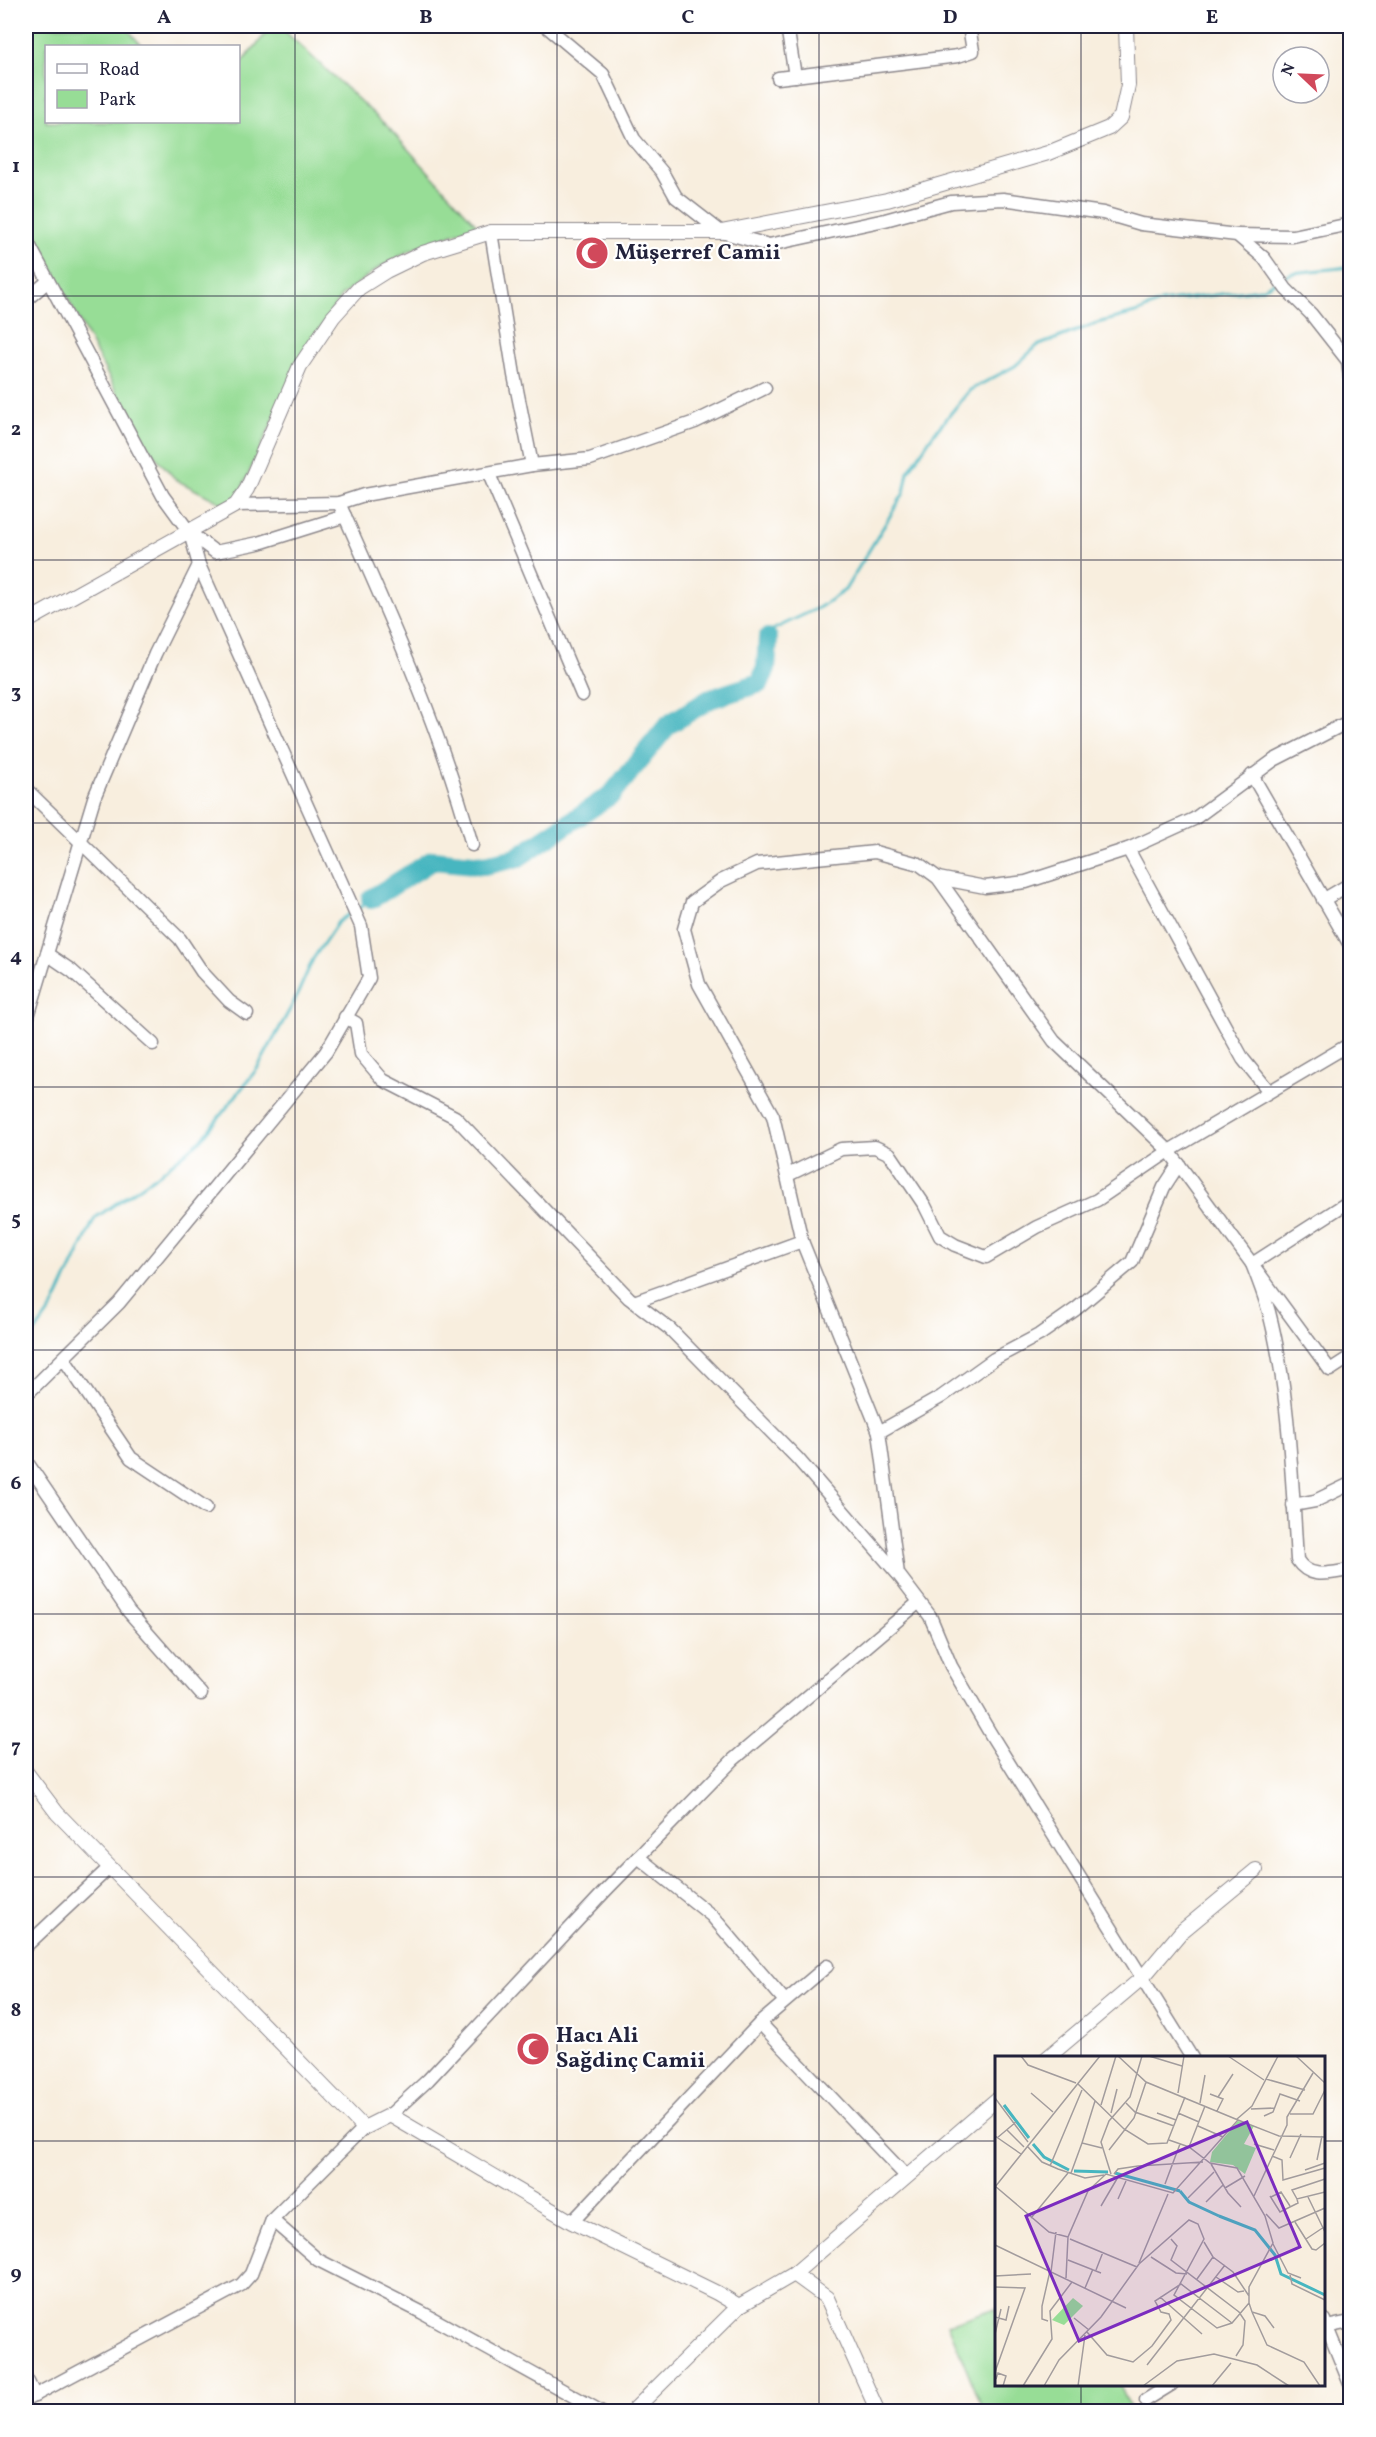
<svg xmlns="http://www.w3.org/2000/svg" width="1376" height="2437" font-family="Vollkorn,serif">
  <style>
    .green { fill: #97dd96; stroke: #5c8068; stroke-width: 1.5 }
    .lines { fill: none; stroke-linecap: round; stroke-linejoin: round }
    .stream { stroke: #47b6c0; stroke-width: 3 }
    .river { stroke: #47b6c0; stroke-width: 20 }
    .minor-casing { stroke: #8d888c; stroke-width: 15 }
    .tertiary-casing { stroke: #8d888c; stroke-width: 16 }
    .minor { stroke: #fff; stroke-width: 12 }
    .tertiary { stroke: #fff; stroke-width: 14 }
    .grid { fill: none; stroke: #22223b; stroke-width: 1.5; stroke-opacity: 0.55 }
    .labels { text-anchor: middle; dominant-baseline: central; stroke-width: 4.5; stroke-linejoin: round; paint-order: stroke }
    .poi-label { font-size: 22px; font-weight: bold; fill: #22223b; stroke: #fff; text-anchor: start }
    .inset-river { fill: none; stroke: #47b6c0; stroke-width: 3 }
    .inset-road { fill: none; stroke: #a29c9d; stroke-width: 1.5 }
    .view { fill: #7b2cbf; fill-opacity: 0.15; stroke: #7b2cbf; stroke-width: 3 }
    .inset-edge { fill: none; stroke: #22223b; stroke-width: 3 }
    .neatline { fill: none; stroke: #22223b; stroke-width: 2 }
    .grid-label { font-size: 20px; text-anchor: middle; font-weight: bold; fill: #22223b }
  </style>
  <rect width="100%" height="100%" fill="#fff"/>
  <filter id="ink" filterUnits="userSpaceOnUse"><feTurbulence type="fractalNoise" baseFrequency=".0167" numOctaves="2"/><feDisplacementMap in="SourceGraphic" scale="12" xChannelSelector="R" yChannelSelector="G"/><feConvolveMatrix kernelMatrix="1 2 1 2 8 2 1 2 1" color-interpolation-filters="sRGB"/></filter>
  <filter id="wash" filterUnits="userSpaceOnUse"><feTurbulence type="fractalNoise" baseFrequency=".008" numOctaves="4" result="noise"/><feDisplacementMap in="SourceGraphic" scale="24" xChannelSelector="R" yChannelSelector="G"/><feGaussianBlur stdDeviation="1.35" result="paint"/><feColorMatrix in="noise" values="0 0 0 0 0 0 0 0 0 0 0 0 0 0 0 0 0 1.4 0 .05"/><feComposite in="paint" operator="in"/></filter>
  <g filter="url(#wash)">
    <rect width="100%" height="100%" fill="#f8eede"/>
    <g class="green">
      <path d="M26 26H125L142 46H46V122H238L239 66 272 26H279L387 126 477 225 409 251 377 269 341 296 303 355 236 501 223 504 176 480 142 441 26 218Z"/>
      <path d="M996 2308V2384L1120 2385 1131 2411H984L948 2324Z"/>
    </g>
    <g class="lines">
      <g class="stream">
        <path d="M1282 278 1292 273 1350 267"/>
        <path d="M768 638 772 630 820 607 845 590 904 493 908 472 932 436 970 390 1015 366 1037 346 1097 323 1139 312 1161 302 1261 289 1276 281"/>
        <path d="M358 909 371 899"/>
        <path d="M26 1345 54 1305 95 1218 159 1174 201 1140 257 1069 294 1002 313 959 338 922 352 912"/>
      </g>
      <path class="river" d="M371 899 433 860 484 865 517 858 612 794 668 725 710 699 760 683 766 668 768 638"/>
    </g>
  </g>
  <g filter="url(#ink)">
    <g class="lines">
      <defs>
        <g id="minor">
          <path d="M546 26 603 74 634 139 662 172 676 197 721 232 769 245 885 220 951 202 1003 199 1103 213 1141 224 1237 235 1264 258 1286 289 1311 314 1348 361 1350 378"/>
          <path d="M787 26 795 76"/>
          <path d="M778 78 958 56 973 51 969 26"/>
          <path d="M491 232 514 375 532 465"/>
          <path d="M1237 235 1293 236 1350 224"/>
          <path d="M26 239 163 496 190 533 199 565 361 926 369 978 326 1052 119 1303 26 1395"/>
          <path d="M26 300 47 282"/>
          <path d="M489 474 582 695"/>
          <path d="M339 503C389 615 440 727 472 845"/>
          <path d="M236 505 339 503 364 495 532 465 590 459 695 422 765 388"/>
          <path d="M190 533 215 552 259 543 345 516"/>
          <path d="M1252 775 1350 945"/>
          <path d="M26 789 180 939 202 972 229 1001 247 1014"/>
          <path d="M1128 849 1243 1059 1268 1090"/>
          <path d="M938 878 985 887 1026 882 1128 849 1194 819 1274 760 1350 721"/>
          <path d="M1323 900 1350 884"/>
          <path d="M47 954 72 971 153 1044"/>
          <path d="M345 1017 356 1023 361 1054 383 1080 455 1117 629 1298 670 1329 797 1458 897 1573"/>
          <path d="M26 1023 94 798 155 654 199 565"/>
          <path d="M788 1175 841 1149 875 1147 890 1154 925 1206 940 1236 955 1245 986 1257 1037 1227 1097 1200 1169 1151 1350 1044"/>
          <path d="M1350 1201 1252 1264C1258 1279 1264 1295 1269 1312 1289 1389 1292 1480 1297 1560 1310 1580 1329 1573 1350 1570"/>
          <path d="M634 1302 802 1241"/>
          <path d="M64 1359 131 1458 206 1508"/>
          <path d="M879 1432 941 1397 994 1359 1039 1335 1076 1309 1132 1262 1164 1187 1179 1164"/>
          <path d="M26 1461 129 1612 201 1694"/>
          <path d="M1293 1505 1315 1501 1350 1484"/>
          <path d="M638 1857 712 1916 785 2001"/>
          <path d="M26 1946 110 1867"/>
          <path d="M760 2023 906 2176"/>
          <path d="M1192 2058 990 1733 951 1666 930 1616 898 1574 879 1432 802 1241 773 1116 699 984 684 929 692 902 721 881 757 864 875 852 919 864 938 878 1054 1041 1169 1151 1330 1370 1350 1357"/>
          <path d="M390 2115 428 2080 606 1890 733 1760 919 1602"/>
          <path d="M272 2220 318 2260 421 2312 602 2412"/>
          <path d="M572 2222 760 2023 827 1966"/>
          <path d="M1324 2320 1350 2384"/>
          <path d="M1326 2327 1350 2322"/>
          <path d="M26 2378 35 2396"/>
          <path d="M26 2400 241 2285 251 2274 272 2220 364 2128"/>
          <path d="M1146 2400 1172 2384"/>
        </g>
        <g id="tertiary">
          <path d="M26 622 236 505 247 489 300 366 333 317 359 288 386 271 423 253 491 232H721L887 200 1048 153 1109 128 1121 117 1128 85 1126 26"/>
          <path d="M26 1772 57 1813 364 2128 390 2115 572 2222 717 2293 739 2306"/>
          <path d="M1047 2058 1143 1977 1181 1932 1256 1870"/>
          <path d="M794 2274 827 2298 878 2412"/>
          <path d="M632 2412 739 2306 794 2274 996 2100"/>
        </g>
      </defs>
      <use href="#minor" class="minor-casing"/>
      <use href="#tertiary" class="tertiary-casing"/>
      <use href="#minor" class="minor"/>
      <use href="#tertiary" class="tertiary"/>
    </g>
  </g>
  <path class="grid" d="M295 26V2412M557 26V2412M819 26V2412M1081 26V2058M26 296H1350M26 560H1350M26 823H1350M26 1087H1350M26 1350H1350M26 1614H1350M26 1877H1350M26 2141H996M1324 2141H1350M1081 2384V2412"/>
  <defs>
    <symbol id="mosque-disc" viewBox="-11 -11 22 22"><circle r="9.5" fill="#d1495b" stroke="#fff"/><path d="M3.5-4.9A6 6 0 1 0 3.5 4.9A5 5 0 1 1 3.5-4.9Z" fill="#fff"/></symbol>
  </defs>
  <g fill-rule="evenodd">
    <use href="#mosque-disc" x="573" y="234" width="38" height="38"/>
    <use href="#mosque-disc" x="514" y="2030" width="38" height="38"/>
  </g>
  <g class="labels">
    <g class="poi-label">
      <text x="615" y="253">Müşerref Camii</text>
      <text x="556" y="2036">Hacı Ali<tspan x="556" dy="25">Sağdinç Camii</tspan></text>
    </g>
  </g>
  <g transform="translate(995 2056)">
    <rect width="330" height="330" fill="#f8eede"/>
    <path d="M243 65 259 70 249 88 261 92 250 118 238 109 215 106 217 96ZM78 242 88 250 69 269 57 264Z" fill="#97dd96"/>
    <path class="inset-river" d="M9 49 34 82M38 88 49 101 74 114M79 115 113 116M120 117 185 135M185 135 194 146 224 160M224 160 260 174 280 199 286 218 330 239"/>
    <path class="inset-road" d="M26 0 33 9 81 27M123 0 151 26 243 64 284 80 330 81M154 0 187 10M233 0 269 24M301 0 330 27M271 23 310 34M83 28 129 73 153 88 172 87 190 41M36 37 58 56M183 37 189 0M215 38 228 43 222 55M223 41 238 18M0 42 33 86M100 45 87 87 107 92M131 47 140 56 179 70M205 47 210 19M106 49 121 0M256 53 280 52M116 57 122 33M162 57 181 64M183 57 204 66M295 58H318L330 34M269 60 278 56 285 38 305 45M242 63 257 50 283 0M203 70 228 81M12 74 29 91M0 80 26 98M2 82 21 66M259 88 279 94M33 91 47 106 63 113 90 122 109 119M194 91 210 50M114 94 139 62 151 26M277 100 287 104 288 124 330 112M295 102 306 78M322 104 327 80M216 108 233 137 246 151M55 110 87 34M310 114 330 107M76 117 87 87M116 118 106 86 114 65 135 41 147 0M119 118 123 113 143 110 208 106M330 123 297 134 302 143 330 136M170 128 185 88M0 130 54 176 73 181M0 131 105 0M230 132 250 120M259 140 292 69V61L318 17M275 140 285 156 303 147 302 143M276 141 286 136 295 150M313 141 330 176M193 142 219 116M123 143 131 125M211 146 228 129M106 150 123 121M271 158 284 172 330 152M36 162 73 117M300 166 317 193 321 194 330 187M75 183 142 211M176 183 182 190 176 204 244 256 250 265 248 289 241 300M311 183 329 171M209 186 218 201 238 216 254 240M278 188 293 217 306 222M0 189 131 252M156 201 181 217 192 218M73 204 106 217M144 207 173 138M101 214 108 196M56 216 61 176M295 219 297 228 330 244M0 220 36 218M221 221 243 236 249 235M71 222 73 181 93 135 111 118 178 137 243 64M202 223 218 201M0 231 30 232 0 316M90 232 98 213M165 241 207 278M254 247 257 256 270 260 279 272M257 256 272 289 309 306 325 330M0 261 11 264 14 250M79 262 94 274M53 265 47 263V250L55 215M92 276 112 299 138 306 157 290 176 264 174 258 166 256 160 245 186 228 237 267M0 278 6 253M152 309 230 209M1 323 3 317 11 320 8 330M28 330 57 283 55 255 77 226M49 330 64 304 106 261 144 208 194 164 203 168 209 183 179 239 222 272 237 267 254 247V231L278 187 270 160 242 112 215 107 194 91 174 84M83 330 90 279M148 330 182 305 219 298 262 309 294 330M217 330 236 307"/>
    <path class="view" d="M252 66 305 191 84 285 31 160Z"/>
    <rect width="330" height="330" class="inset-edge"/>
  </g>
  <rect width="1376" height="2437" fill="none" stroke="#fff" stroke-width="66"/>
  <rect x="45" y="45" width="195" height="78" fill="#ffffff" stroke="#a7a7b1" stroke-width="1.5"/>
  <rect x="57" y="64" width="30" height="9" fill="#ffffff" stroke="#a7a7b1" stroke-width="1.5"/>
  <text x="99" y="75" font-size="18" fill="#22223b">Road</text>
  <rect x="57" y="90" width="30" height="18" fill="#97dd96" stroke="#a7a7b1" stroke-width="1.5"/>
  <text x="99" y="105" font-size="18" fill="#22223b">Park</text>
  <g transform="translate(1301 75) rotate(293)"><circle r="28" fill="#ffffff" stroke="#a7a7b1" stroke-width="1.5"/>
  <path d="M0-4.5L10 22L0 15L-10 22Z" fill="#d1495b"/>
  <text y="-9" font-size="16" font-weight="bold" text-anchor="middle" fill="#22223b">N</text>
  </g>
  <rect x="33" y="33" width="1310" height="2371" class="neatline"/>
  <g class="grid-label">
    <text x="164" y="23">A</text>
    <text x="426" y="23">B</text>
    <text x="688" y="23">C</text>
    <text x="950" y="23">D</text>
    <text x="1212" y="23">E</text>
    <text x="16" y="172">1</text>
    <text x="16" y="435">2</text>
    <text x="16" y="698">3</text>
    <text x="16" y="962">4</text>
    <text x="16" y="1225">5</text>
    <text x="16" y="1489">6</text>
    <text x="16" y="1752">7</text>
    <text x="16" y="2016">8</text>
    <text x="16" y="2279">9</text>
  </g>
</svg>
